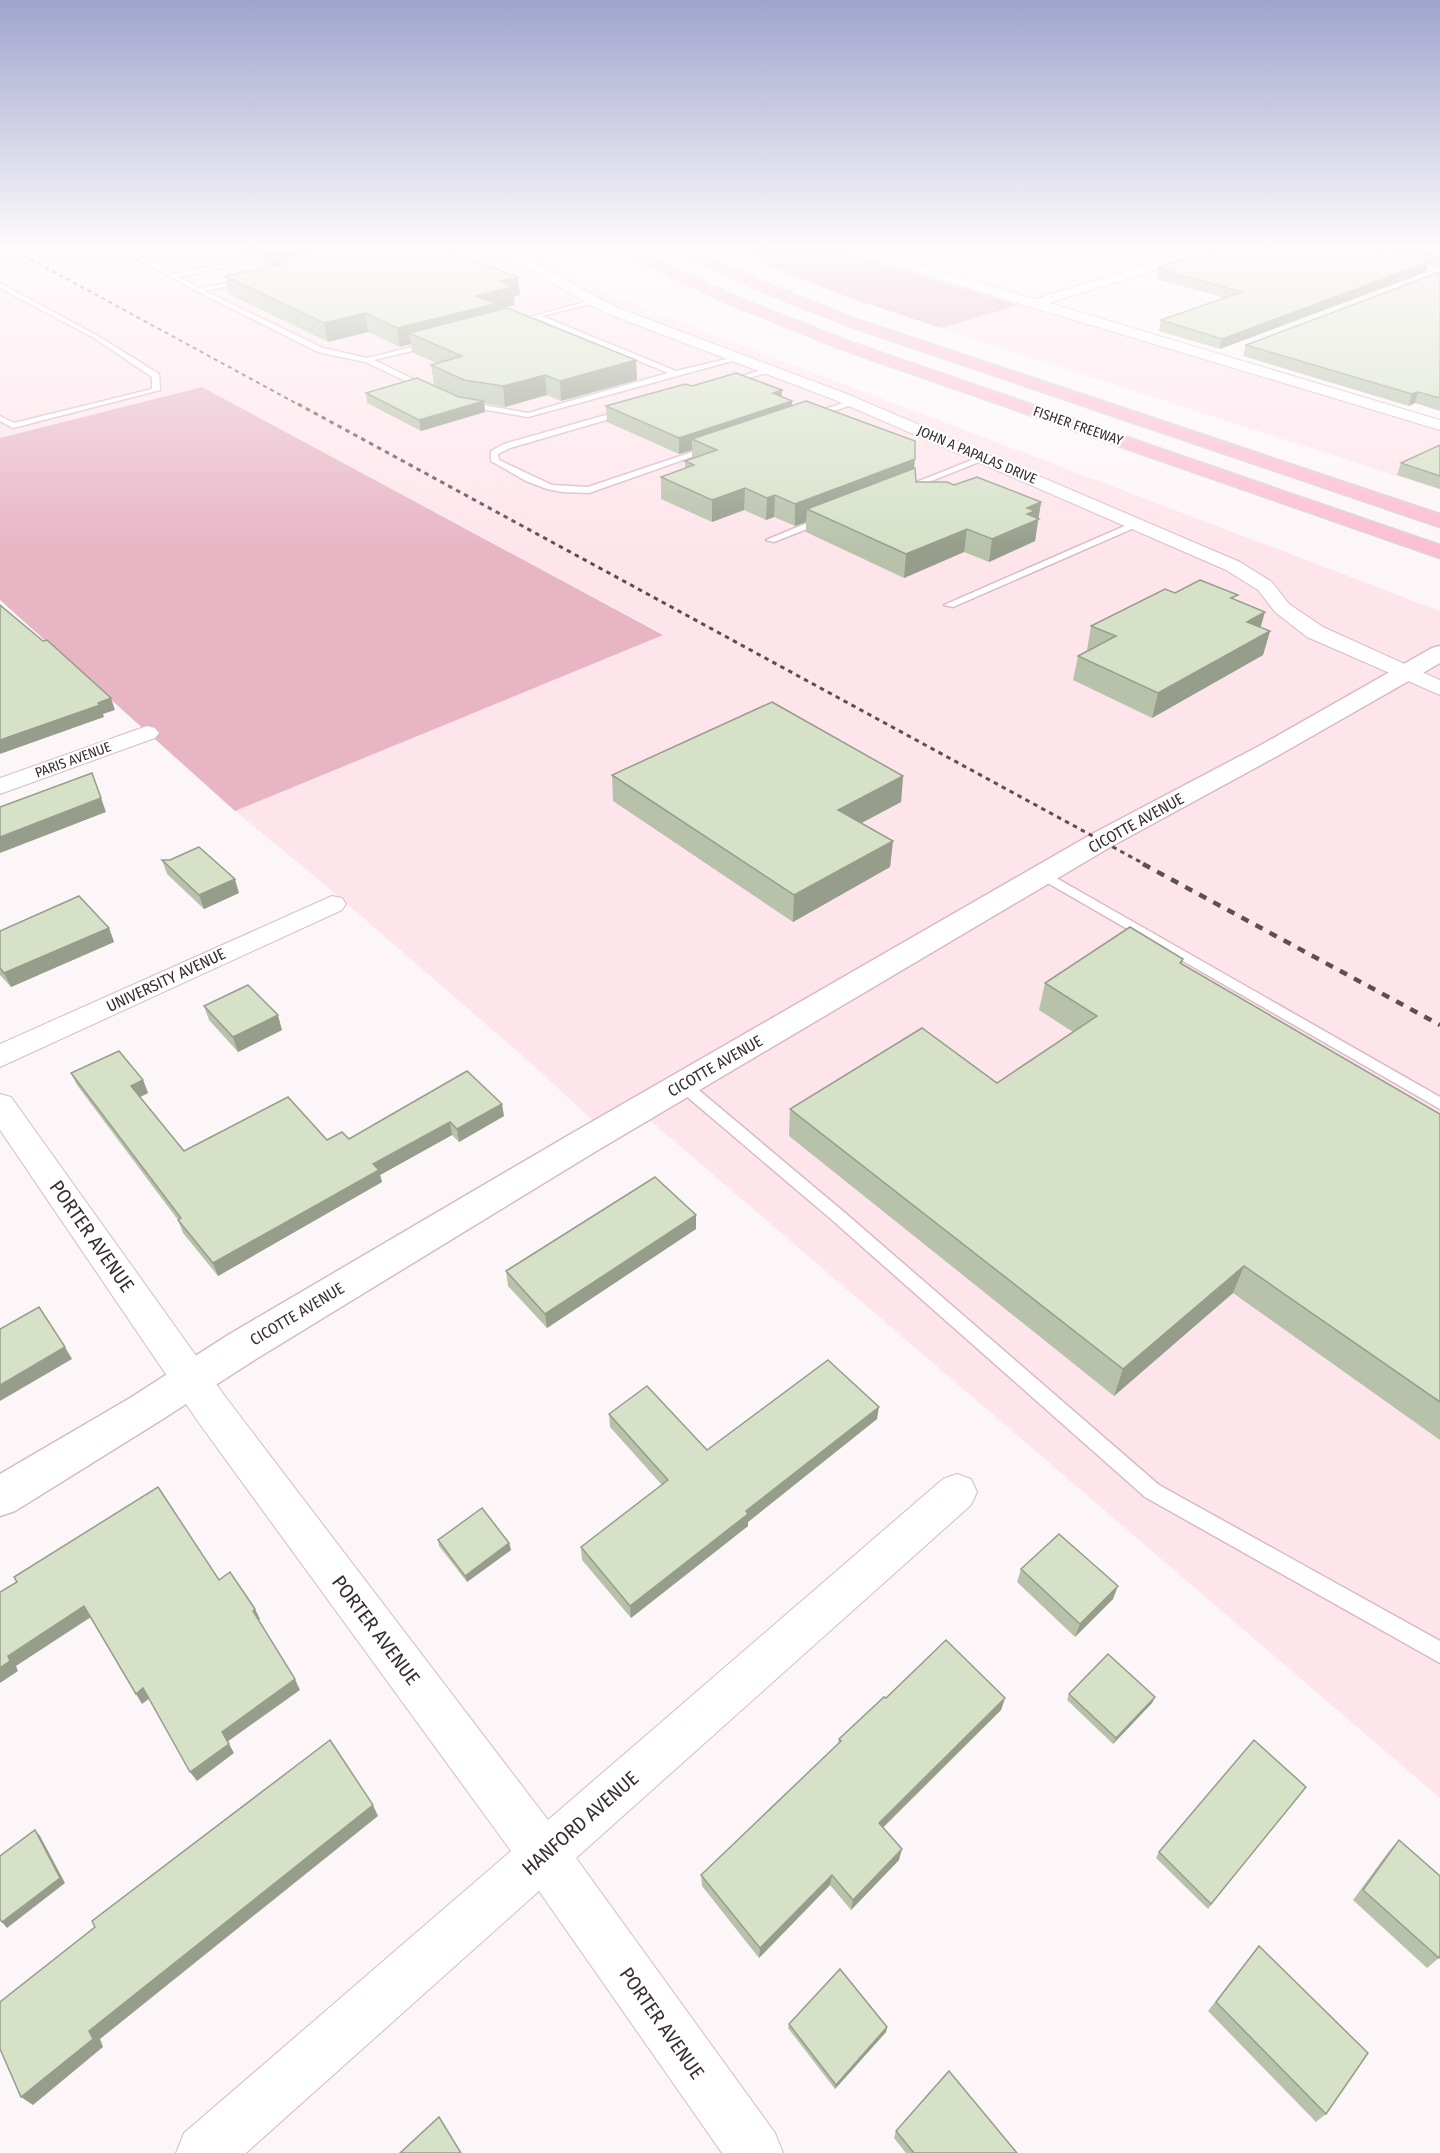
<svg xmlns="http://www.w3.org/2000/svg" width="1440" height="2153" font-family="'Fira Sans Condensed',sans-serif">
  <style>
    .built { fill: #fee5ec }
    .green { fill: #e8b5c5 }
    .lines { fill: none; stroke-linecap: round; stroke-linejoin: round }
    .service-casing { stroke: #d9bac3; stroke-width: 3 }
    .minor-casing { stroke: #d9bac3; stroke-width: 2 }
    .tertiary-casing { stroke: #d9bac3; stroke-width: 3 }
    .motorway-casing { stroke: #d7d5d6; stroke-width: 3 }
    .service { fill: #fff; fill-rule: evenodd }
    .minor { fill: #fff; fill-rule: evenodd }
    .tertiary { fill: #fff; fill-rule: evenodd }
    .motorway { fill: #fdbed2; fill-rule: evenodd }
    .rail-far2 { stroke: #5a4f52; stroke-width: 2; stroke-dasharray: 4 4; stroke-linecap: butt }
    .rail-far1 { stroke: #5a4f52; stroke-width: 3; stroke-dasharray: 4.5 4.5; stroke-linecap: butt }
    .rail { stroke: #5a4f52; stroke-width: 4.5; stroke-dasharray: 8 8; stroke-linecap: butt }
    .wall { fill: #b8c2ab }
    .shaded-wall { fill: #969e8b }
    .building { fill: #d6e1c7; stroke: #969e8b; stroke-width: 1.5 }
    .labels { text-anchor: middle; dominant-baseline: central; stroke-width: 4.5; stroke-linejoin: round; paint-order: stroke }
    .far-street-label { font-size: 14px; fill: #392d31; stroke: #fff }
    .street-label { font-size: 16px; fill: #392d31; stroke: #fff }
    .near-street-label { font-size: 20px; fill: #392d31; stroke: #fff }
  </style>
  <rect width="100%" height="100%" fill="#fdf6f8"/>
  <g class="built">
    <path d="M0 248H529L615 297 1440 611V1798L639 1111 604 1131 533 1065 324 884 235 811 663 634 202 387 0 438Z"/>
    <path d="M732 248H850L1440 425V490L848 298 779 271Z"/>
  </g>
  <g class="green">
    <path d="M737 248H831L1018 305 941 328 850 298 778 269Z"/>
    <path d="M202 387 663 635 235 811 0 600V438Z"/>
  </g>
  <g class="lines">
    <defs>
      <g id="service">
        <path d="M134 248H146L131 252 154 264 215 251 218 253 159 266 173 274 238 262V264L178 277 200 288 249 279V281L205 291 323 348 367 358 433 342V346L374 360 434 389 427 391 365 362 318 352 197 291 122 251Z"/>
        <path d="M1408 261 1440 269V273L1406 264Z"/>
        <path d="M0 283 98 336 159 374 160 390 13 428 0 421V416L14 423 152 389V377L94 338 0 288Z"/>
        <path d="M592 300 594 303 542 316 676 371 739 356 743 358 528 417 463 406V402H466L528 413 668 373 535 318 511 325 508 323Z"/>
        <path d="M771 367 774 371 727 384 723 382Z"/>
        <path d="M852 400 856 402 855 404 812 418 805 416Z"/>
        <path d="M627 409 631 411 630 413 510 448 498 454 499 460 552 485 588 487 707 447 714 449 589 493 562 492 547 489 526 481 491 461V451L504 444Z"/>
        <path d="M982 456 989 458 906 491 899 489Z"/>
        <path d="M824 516 827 517V521L774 542 766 540Z"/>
        <path d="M1138 520 1141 521V525L953 607 944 605Z"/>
        <path d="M1044 871 1440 1097V1109L1039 878 1038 875 1039 872Z"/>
        <path d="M683 1080 688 1081 844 1212 1159 1485 1440 1641V1663L1145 1497 832 1220 678 1089 675 1085 678 1081Z"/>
      </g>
      <g id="minor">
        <path d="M493 248H508L613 306 847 394 1240 562 1272 582 1289 604 1323 627 1440 680V695L1307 637 1275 612 1258 590 1226 570 835 400 603 312Z"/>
        <path d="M844 248H862L1035 299 1201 248H1219L1218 251 1049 303 1440 420V430L845 251Z"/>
        <path d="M147 726 155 728 159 733 155 738 0 794V778Z"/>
        <path d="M332 896 342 898 346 904 342 910 0 1067V1044Z"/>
        <path d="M0 1094 11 1097 227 1399 548 1820 943 1479 957 1474 971 1479 977 1492 971 1505 576 1858 775 2133 783 2153H722L539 1891 246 2153H176L184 2133 511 1851 199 1423 0 1130Z"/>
      </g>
      <path id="tertiary" d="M1440 646V663L1279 755 1112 846 593 1153 256 1359 158 1422 15 1511 0 1516V1474L130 1398 228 1335 569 1135 1092 834 1261 745 1432 648Z"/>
      <g id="motorway">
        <path d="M615 248H631L737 297 853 343 1440 545V558L841 349 727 303 616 251Z"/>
        <path d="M672 248H688L773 286 859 320 1440 514V527L849 326 763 292 673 251Z"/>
      </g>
    </defs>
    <use href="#service" class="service-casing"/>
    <use href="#minor" class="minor-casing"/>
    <use href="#tertiary" class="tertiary-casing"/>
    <use href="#motorway" class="motorway-casing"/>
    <use href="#service" class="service"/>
    <use href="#minor" class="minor"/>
    <use href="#tertiary" class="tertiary"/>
    <use href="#motorway" class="motorway"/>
    <path class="rail-far2" d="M10 248 301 406"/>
    <path class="rail-far1" d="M298 404 1146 865"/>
    <path class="rail" d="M1143 864 1440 1025"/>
  </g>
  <g class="wall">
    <path d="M222 248H438L518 277 520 295 514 296 515 305 495 310 496 311 636 360 637 380 561 401 547 395 505 407 484 403 485 412 421 431 367 403 366 393 462 398 434 385 431 365 436 363 412 352 411 344 400 347 368 332 328 342 229 294 225 276 266 267Z"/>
    <path d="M1171 248H1195L1184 251Z"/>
    <path d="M1209 248H1440V267L1428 264 1426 272 1220 349 1159 331 1161 320 1225 298 1157 279 1158 277H1156L1158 267 1208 251Z"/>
    <path d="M1440 272V411L1415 403 1409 406 1243 356 1246 345Z"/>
    <path d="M692 386 782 390V397L792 406 914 468 916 482 954 485 1041 502 1035 541 989 562 964 552 904 578 806 532V522L795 526 774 517 766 520 744 510 712 522 661 499V477L685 468V461L692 458V450L679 454 607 422 606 406Z"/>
    <path d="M1440 445V489L1397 475 1401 463Z"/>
    <path d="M1175 593 1236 600 1261 628 1270 631 1263 655 1152 718 1073 680 1078 656 1088 650H1087L1091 626Z"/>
    <path d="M612 775 903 776 901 802 861 823 893 841 890 867 793 922 613 801Z"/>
    <path d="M162 860H170L239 893 204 909 167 874Z"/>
    <path d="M109 928 114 942 11 987 0 975V931Z"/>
    <path d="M1183 959 1182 964 1440 1114V1440L1233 1293 1114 1396 789 1136 790 1109 997 1083 1073 1032 1039 1010 1045 983Z"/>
    <path d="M204 1006 282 1030 238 1052 209 1020Z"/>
    <path d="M467 1071 504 1116 459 1142 452 1135 380 1175 382 1182 218 1276 183 1233 178 1220 77 1085 71 1073 143 1080 148 1093 140 1097 184 1151 327 1140 349 1139Z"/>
    <path d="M696 1229 547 1328 508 1286 506 1271Z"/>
    <path d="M609 1414 707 1450 877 1419 748 1522V1526L631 1618 582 1560 581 1547 662 1485 610 1427Z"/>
    <path d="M438 1540 509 1543 511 1550 467 1582 439 1546Z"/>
    <path d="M1021 1569 1113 1599 1075 1637 1017 1582Z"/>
    <path d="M1069 1694 1155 1697 1152 1703 1113 1744 1067 1700Z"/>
    <path d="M886 1698H1005L1001 1710 883 1828 899 1860 851 1910 830 1885 759 1958 702 1886 701 1875 838 1744 839 1739Z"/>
    <path d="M1306 1787 1208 1909 1156 1858 1159 1852Z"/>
    <path d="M1399 1840 1439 1958 1427 1968 1353 1900 1389 1851Z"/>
    <path d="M1259 1946 1326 2114 1316 2122 1208 2011Z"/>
    <path d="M789 2024 887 2027 886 2032 835 2089 788 2028Z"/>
    <path d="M896 2131 1017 2153H906L894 2138Z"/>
  </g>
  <g class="shaded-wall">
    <path d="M295 248H383L291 262 282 258 283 268 273 270 269 253Z"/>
    <path d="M1185 248H1195L1184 251Z"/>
    <path d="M1429 262 1426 272 1220 349 1222 339Z"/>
    <path d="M518 277 520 295 514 296 515 305 495 310 497 322 409 333 411 344 400 347 397 328 500 281Z"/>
    <path d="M365 313 368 332 328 342 324 323Z"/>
    <path d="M636 360 637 380 561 401 560 381Z"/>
    <path d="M545 375 547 395 505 407 503 386Z"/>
    <path d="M782 390 781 404 792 401V417L692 439V450L679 454V438L773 393Z"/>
    <path d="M1418 392 1415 403 1409 406 1412 394Z"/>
    <path d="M484 401 485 412 421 431 419 420Z"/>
    <path d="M915 459 913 480 807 509 806 522 795 526V504Z"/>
    <path d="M745 488 744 510 712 522V500Z"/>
    <path d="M775 495 774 517 766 520 767 498Z"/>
    <path d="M1041 502 1035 541 989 562 992 539 1027 508Z"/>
    <path d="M967 529 964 552 904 578 906 554Z"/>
    <path d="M1265 612 1258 636 1247 622Z"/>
    <path d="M1270 631 1263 655 1152 718 1158 693Z"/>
    <path d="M111 698 115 710 103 714 104 717 0 754V740Z"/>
    <path d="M903 776 901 802 837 836 838 810Z"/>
    <path d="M101 798 106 812 0 853V837Z"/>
    <path d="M893 841 890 867 793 922 794 895Z"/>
    <path d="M235 879 239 893 204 909 199 895Z"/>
    <path d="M109 928 114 942 11 987 4 973Z"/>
    <path d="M278 1015 282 1030 238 1052 233 1037Z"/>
    <path d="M143 1080 148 1093 136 1099 131 1086Z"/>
    <path d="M502 1104 504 1116 459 1142 457 1129Z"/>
    <path d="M450 1122 452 1135 380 1175 382 1182 218 1276 213 1263 373 1164Z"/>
    <path d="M696 1215V1229L547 1328 545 1314Z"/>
    <path d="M1244 1266 1233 1293 1114 1396 1123 1369Z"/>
    <path d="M65 1347 72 1359 0 1401V1385Z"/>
    <path d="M879 1407 877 1419 748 1522V1526L631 1618 630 1606 746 1511Z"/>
    <path d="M509 1543 511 1550 467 1582 465 1576Z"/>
    <path d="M1118 1586 1113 1599 1075 1637 1080 1624Z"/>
    <path d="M84 1606 91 1617 16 1666 18 1671 0 1683V1668L8 1656Z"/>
    <path d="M255 1609 260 1619 258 1621 253 1611Z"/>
    <path d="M295 1679 300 1690 227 1742 222 1732Z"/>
    <path d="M143 1688 150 1698 142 1704 136 1694Z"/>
    <path d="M1155 1697 1152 1703 1113 1744 1116 1738Z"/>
    <path d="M1005 1698 1001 1710 876 1834 879 1823Z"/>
    <path d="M229 1744 234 1753 197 1781 190 1772Z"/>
    <path d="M373 1805 378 1816 100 2039 103 2047 33 2105 21 2097 89 2031Z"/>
    <path d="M35 1830 40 1836 65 1883 7 1928 2 1922Z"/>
    <path d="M902 1849 899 1860 851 1910 853 1900Z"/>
    <path d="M832 1875 830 1885 759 1958 760 1948Z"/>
    <path d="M887 2027 886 2032 835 2089 836 2085Z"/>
  </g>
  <g class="building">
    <path d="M257 248H295L269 253Z"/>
    <path d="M330 248H438L518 277 500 281 514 287 476 296 495 304 397 328 365 313 324 323 225 276 291 262 282 258Z"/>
    <path d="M1210 248H1368L1429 262 1222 339 1161 320 1242 292 1159 269 1163 268 1158 267 1216 249Z"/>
    <path d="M1399 248H1440V257Z"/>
    <path d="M1440 272V398L1418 392 1412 394 1246 345Z"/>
    <path d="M507 308 636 360 560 381 545 375 503 386 464 380 431 365 462 356 409 333Z"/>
    <path d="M736 373 782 390 773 393 792 401 679 438 606 406 685 384 692 386Z"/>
    <path d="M417 378 459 397 484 401 419 420 366 393Z"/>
    <path d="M806 401 915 441V459L795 504 775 495 767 498 745 488 712 500 661 477 694 465 685 461 717 450 692 439Z"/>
    <path d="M1440 445V476L1401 463Z"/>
    <path d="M915 468 916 482H947L954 485 977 477 1041 502 1027 508 1035 511 1027 514 1039 519 992 539 967 529 906 554 807 509Z"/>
    <path d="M1200 580 1238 595 1231 598 1265 612 1247 622 1270 631 1158 693 1078 656 1116 636 1091 626 1165 589 1175 593Z"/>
    <path d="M0 605 43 641 47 640 111 698 98 703 100 705 0 740Z"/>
    <path d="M772 702 903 776 838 810 893 841 794 895 612 775Z"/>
    <path d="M92 773 101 798 0 837V807Z"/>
    <path d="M199 847 235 879 199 895 162 860H170Z"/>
    <path d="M79 896 109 928 4 973 0 968V931Z"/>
    <path d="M1130 927 1183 959 1180 963 1440 1114V1402L1244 1266 1123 1369 790 1109 922 1028 997 1083 1097 1016 1045 983Z"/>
    <path d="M248 985 278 1015 233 1037 204 1006Z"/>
    <path d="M119 1051 143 1080 131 1086 184 1151 288 1097 327 1140 342 1132 349 1139 467 1071 502 1104 457 1129 450 1122 373 1164 379 1170 213 1263 178 1220 181 1218 71 1073Z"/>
    <path d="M655 1177 696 1215 545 1314 506 1271Z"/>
    <path d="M39 1307 65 1347 0 1385V1329Z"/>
    <path d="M828 1360 879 1407 746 1511 748 1514 630 1606 581 1547 668 1480 609 1414 647 1386 707 1450Z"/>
    <path d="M158 1487 219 1580 230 1572 255 1609 253 1611 295 1679 222 1732 229 1744 190 1772 143 1688 136 1694 84 1606 8 1656 10 1661 0 1668V1592L17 1582 14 1577Z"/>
    <path d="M482 1508 509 1543 465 1576 438 1540Z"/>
    <path d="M1059 1534 1118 1586 1080 1624 1021 1569Z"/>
    <path d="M946 1640 1005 1698 879 1823 902 1849 853 1900 832 1875 760 1948 701 1875 841 1741 839 1739 884 1697 886 1698Z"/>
    <path d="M1108 1654 1155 1697 1116 1738 1069 1694Z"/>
    <path d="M330 1740 373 1805 89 2031 93 2039 21 2097 0 2049V2002L95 1927 92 1921Z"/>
    <path d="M1254 1740 1306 1787 1211 1904 1159 1852Z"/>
    <path d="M35 1830 60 1878 2 1922 0 1919V1856Z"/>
    <path d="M1399 1840 1440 1876V1956L1439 1958 1363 1890Z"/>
    <path d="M1259 1946 1368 2053 1326 2114 1216 2002Z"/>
    <path d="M840 1969 887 2027 836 2085 789 2024Z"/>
    <path d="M949 2071 1017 2153H914L896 2131Z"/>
    <path d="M439 2117 461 2153H400Z"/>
  </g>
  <linearGradient id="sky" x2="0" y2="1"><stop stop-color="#a0a4cd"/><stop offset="0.45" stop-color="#fefbfc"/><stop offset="1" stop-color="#fefbfc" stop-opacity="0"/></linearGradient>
  <rect width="1440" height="549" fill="url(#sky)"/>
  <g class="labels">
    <g class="far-street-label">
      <text transform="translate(1078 426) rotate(19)">FISHER FREEWAY</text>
      <text transform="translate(977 455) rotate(23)">JOHN A PAPALAS DRIVE</text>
      <text transform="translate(73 760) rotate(-20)">PARIS AVENUE</text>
    </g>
    <g class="street-label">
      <text transform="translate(1136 823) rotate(-29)">CICOTTE AVENUE</text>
      <text transform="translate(166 980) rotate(-25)">UNIVERSITY AVENUE</text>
      <text transform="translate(715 1066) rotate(-30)">CICOTTE AVENUE</text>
      <text transform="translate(297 1314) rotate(-31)">CICOTTE AVENUE</text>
    </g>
    <g class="near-street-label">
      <text transform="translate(92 1236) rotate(55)">PORTER AVENUE</text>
      <text transform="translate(376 1630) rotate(53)">PORTER AVENUE</text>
      <text transform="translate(580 1823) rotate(-41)">HANFORD AVENUE</text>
      <text transform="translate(662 2023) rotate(55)">PORTER AVENUE</text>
    </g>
  </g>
</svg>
